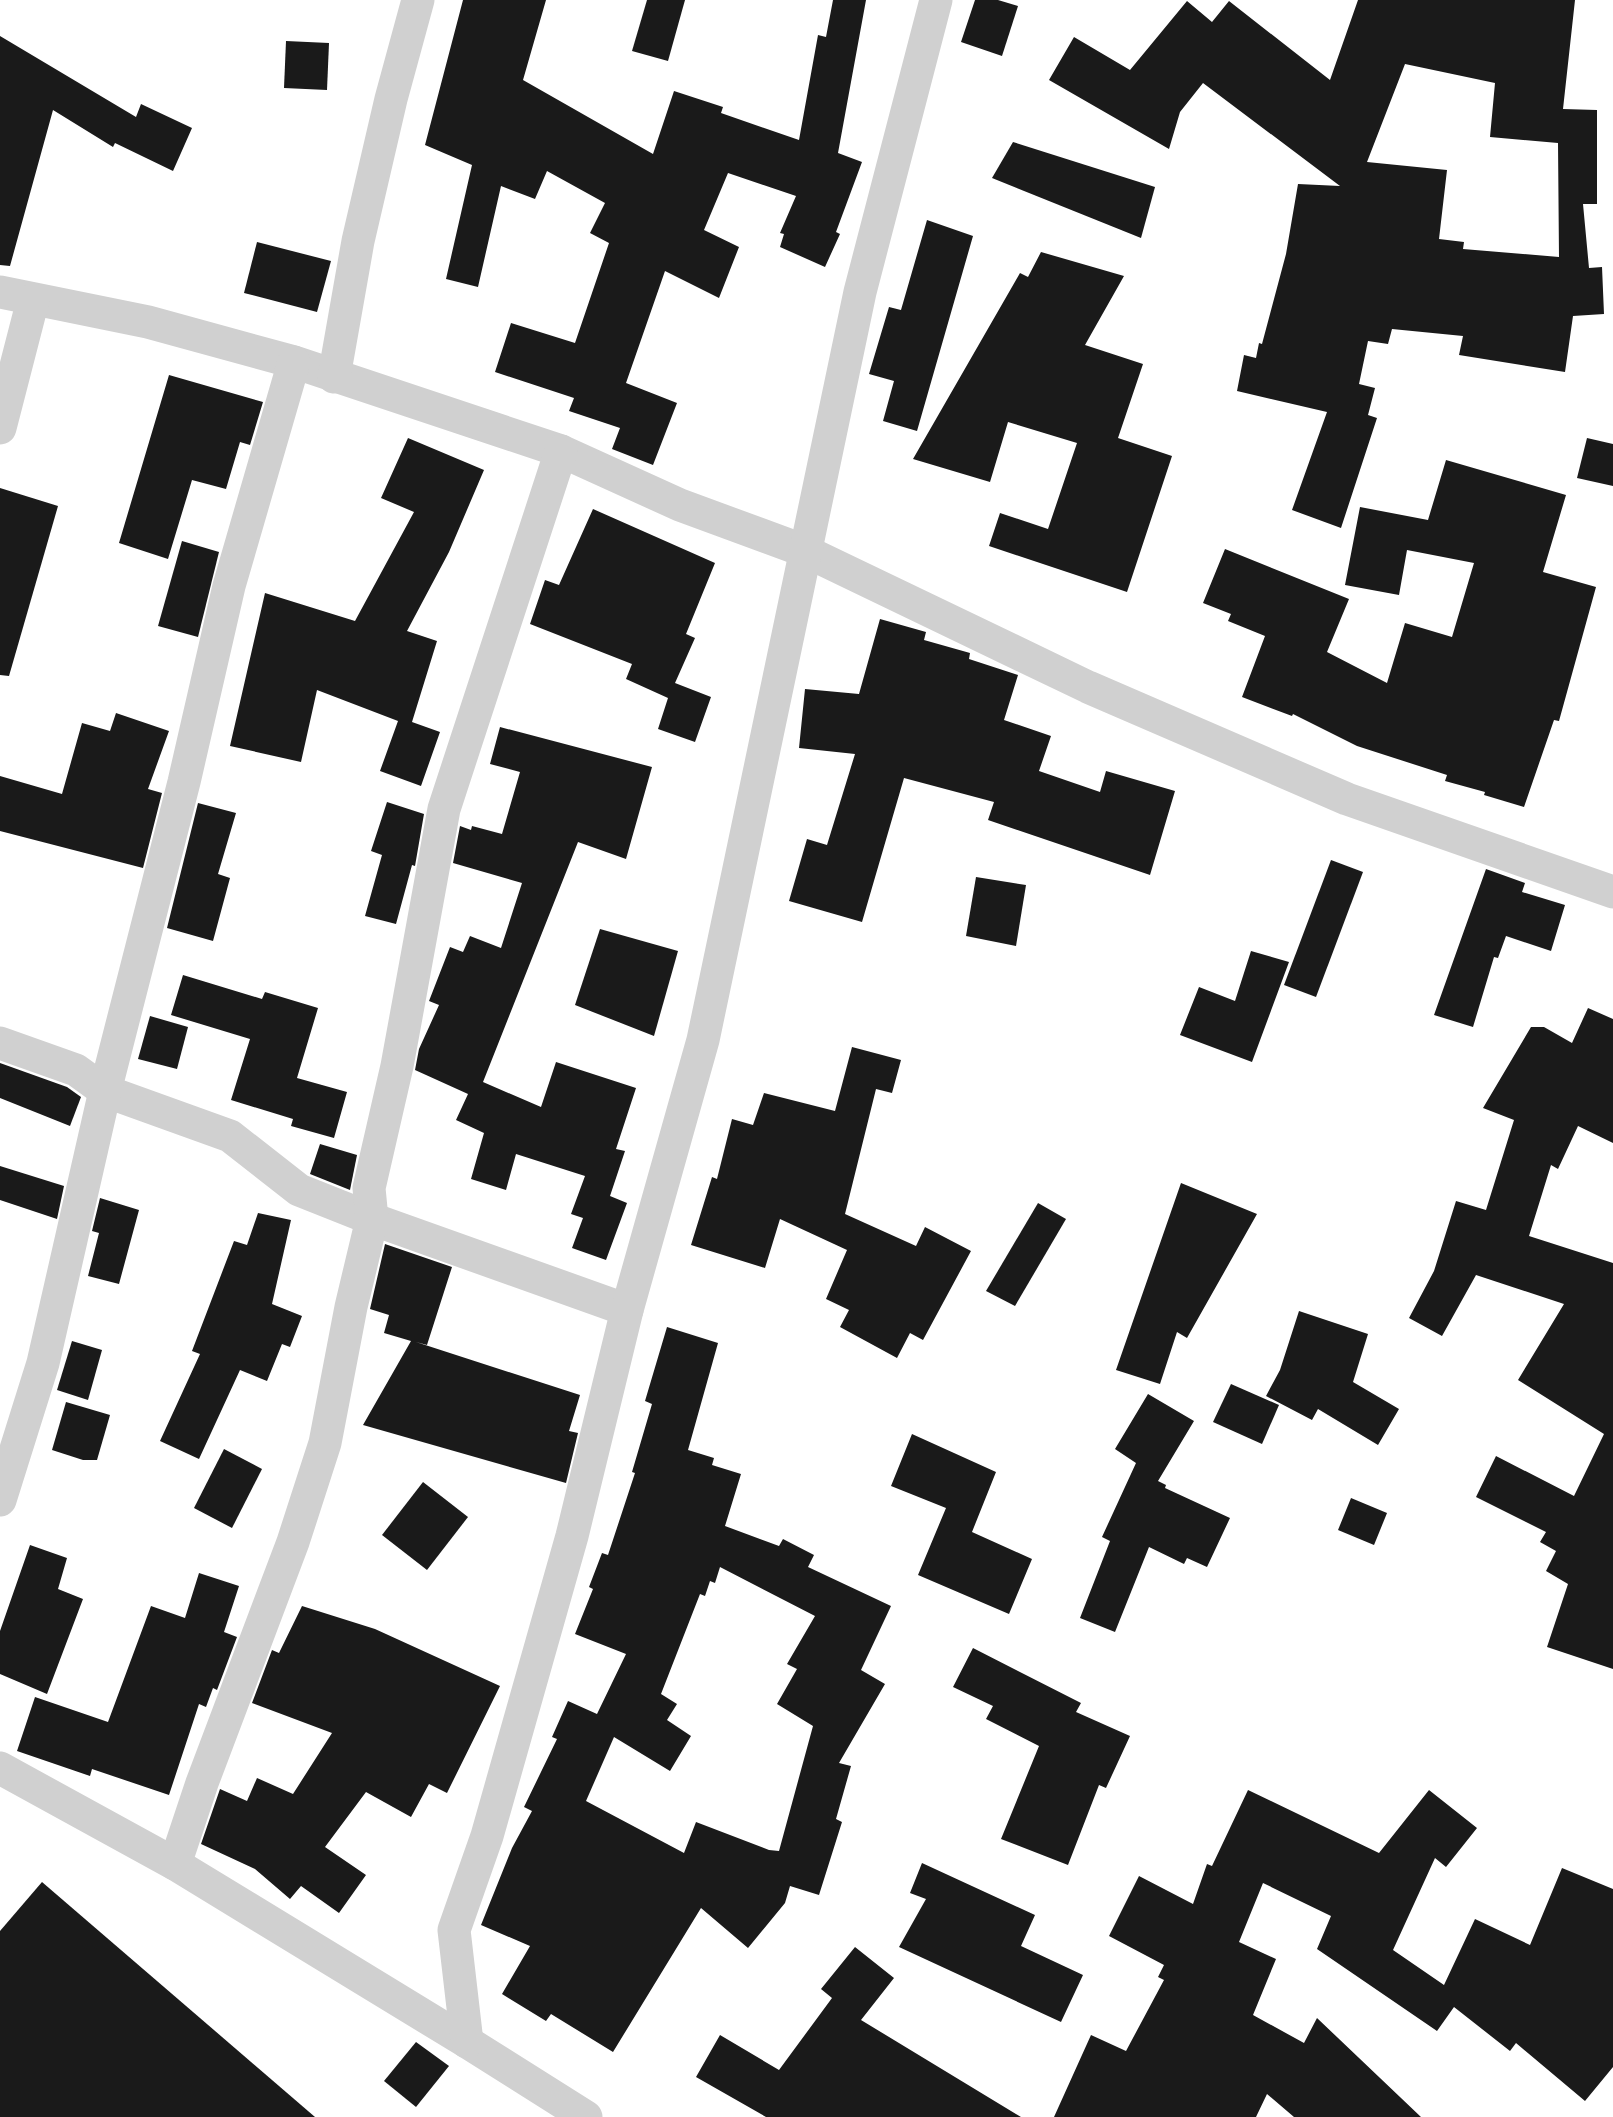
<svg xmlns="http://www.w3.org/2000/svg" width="1613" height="2117" font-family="'Noto Sans',sans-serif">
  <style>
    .building { fill: #1a1a1a; fill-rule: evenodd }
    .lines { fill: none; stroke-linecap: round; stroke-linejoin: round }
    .street { stroke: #d0d0d0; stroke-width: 33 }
  </style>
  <rect width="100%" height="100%" fill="#fff"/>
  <g class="building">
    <path d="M463 0H546L523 80 653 154 674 91 723 107 721 113 799 140 818 35 826 37 833 0H866L838 153 862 162 836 232 840 234 825 267 780 247 784 234 780 233 796 196 728 173 704 230 739 247 719 298 665 271 626 383 677 403 653 465 612 449 620 428 569 411 574 398 495 372 511 323 575 343 609 243 590 233 605 203 547 171 535 199 501 186 478 287 446 279 472 165 425 145Z"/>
    <path d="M647 0H685L668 61 632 51Z"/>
    <path d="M975 0H998L1018 6 1002 56 961 42Z"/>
    <path d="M1358 0H1575L1563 109 1597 110V204H1583L1589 268 1602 267 1604 314 1573 316 1565 372 1459 355 1463 336 1392 329 1388 344 1368 341 1359 384 1375 388 1368 415 1377 418 1341 528 1292 510 1327 412 1237 391 1244 355 1256 358 1259 343 1262 344 1286 254 1298 184 1340 186 1203 83 1180 112 1169 149 1049 80 1074 37 1130 70 1187 1 1212 22 1229 1 1330 80ZM1405 64 1495 83 1490 137 1558 143 1559 257 1463 249 1464 242 1439 239 1447 170 1367 162Z"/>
    <path d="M0 36 136 117 141 104 192 128 173 171 115 143 113 147 53 110 10 266 0 265Z"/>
    <path d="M286 41 329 43 327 90 284 88Z"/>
    <path d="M1013 142 1155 187 1141 238 992 178Z"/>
    <path d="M927 220 973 236 917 431 883 421 894 381 869 374 889 307 901 310Z"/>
    <path d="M257 242 331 261 317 312 244 293Z"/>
    <path d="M1041 252 1124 276 1085 345 1143 364 1118 438 1172 456 1127 592 989 546 1000 513 1048 529 1077 443 1008 422 990 482 913 459 1020 273 1028 277Z"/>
    <path d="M169 375 263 402 250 445 240 442 226 489 192 480 168 559 119 543Z"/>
    <path d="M408 438 484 470 449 552 407 631 437 641 412 722 440 732 421 786 380 771 398 721 317 690 301 762 230 746 265 593 355 621 414 512 381 498Z"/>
    <path d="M1587 438 1613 444V486L1577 478Z"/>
    <path d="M1446 460 1566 495 1543 572 1596 587 1559 721 1554 720 1524 807 1484 795 1485 792 1445 781 1447 775 1357 746 1293 714 1292 716 1242 697 1265 636 1228 621 1231 614 1203 603 1225 549 1349 599 1327 652 1387 683 1405 623 1452 637 1474 563 1407 550 1399 595 1345 585 1360 507 1428 520Z"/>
    <path d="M0 488 58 506 9 676 0 675Z"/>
    <path d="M593 509 715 563 686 634 695 638 675 683 711 697 695 742 658 729 668 698 626 679 632 664 530 624 545 580 559 585Z"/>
    <path d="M182 541 219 552 198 637 158 626Z"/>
    <path d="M880 619 926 632 924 640 970 653 969 659 1018 675 1004 720 1051 736 1039 771 1100 792 1106 771 1175 791 1150 875 988 820 994 802 904 778 862 922 789 901 807 839 827 845 855 754 799 748 805 689 859 694Z"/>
    <path d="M116 713 169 731 148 789 162 793 143 868 0 831V776L62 794 82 723 110 731Z"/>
    <path d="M500 727 652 767 626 859 578 842 483 1082 541 1107 556 1062 636 1088 616 1149 625 1151 610 1196 627 1203 606 1260 572 1248 583 1218 571 1214 585 1176 516 1154 506 1190 471 1179 484 1133 456 1120 468 1094 415 1070 419 1049 439 1005 429 1001 450 947 463 952 470 936 501 948 522 883 453 863 460 826 471 830 472 826 502 834 520 772 490 764Z"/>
    <path d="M387 802 424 814 415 866 412 865 396 924 365 916 382 855 371 851Z"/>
    <path d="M198 803 236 813 218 874 230 878 213 941 167 928Z"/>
    <path d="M1331 860 1363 872 1316 997 1284 985Z"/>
    <path d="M1486 869 1525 883 1522 892 1565 905 1551 951 1506 936 1498 958 1494 957 1473 1027 1434 1015Z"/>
    <path d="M976 877 1026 885 1016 946 966 936Z"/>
    <path d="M600 929 678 951 654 1036 575 1005Z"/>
    <path d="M1251 951 1289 962 1252 1062 1180 1035 1199 987 1235 1001Z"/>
    <path d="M183 975 262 999 265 992 318 1008 297 1078 347 1092 334 1138 291 1126 293 1119 231 1100 250 1039 171 1015Z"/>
    <path d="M1588 1008 1613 1019V1143L1578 1126 1558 1169 1551 1165 1529 1236 1613 1263V1669L1547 1647 1568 1584 1546 1571 1556 1551 1540 1542 1546 1532 1476 1497 1496 1456 1574 1496 1604 1434 1518 1380 1564 1304 1476 1275 1442 1336 1409 1318 1434 1271 1456 1201 1486 1210 1514 1120 1483 1108 1531 1027H1544L1572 1043Z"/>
    <path d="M150 1016 188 1027 177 1069 138 1059Z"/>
    <path d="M852 1047 901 1060 892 1093 876 1089 845 1214 916 1246 925 1227 971 1251 923 1340 910 1333 897 1358 840 1327 849 1310 826 1299 847 1250 780 1219 765 1268 691 1245 712 1177 717 1179 732 1119 753 1125 764 1093 835 1111Z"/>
    <path d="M0 1063 67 1087 81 1097 70 1126 0 1098Z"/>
    <path d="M320 1144 357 1155 350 1190 310 1174Z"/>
    <path d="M0 1166 64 1186 57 1219 0 1200Z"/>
    <path d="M1181 1183 1257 1214 1187 1338 1177 1332 1160 1384 1116 1370Z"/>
    <path d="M100 1198 139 1210 119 1284 88 1276 99 1233 92 1231Z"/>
    <path d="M1038 1203 1066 1219 1015 1306 986 1291Z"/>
    <path d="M258 1213 291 1220 272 1304 302 1316 290 1347 282 1344 267 1381 240 1370 199 1459 160 1441 200 1354 192 1351 234 1241 247 1245Z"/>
    <path d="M385 1244 452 1267 427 1345 416 1342 580 1395 569 1431 578 1433 566 1483 363 1425 411 1341 384 1333 389 1315 370 1309Z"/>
    <path d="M1299 1311 1368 1334 1353 1382 1399 1409 1378 1445 1318 1409 1312 1420 1266 1396 1280 1370Z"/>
    <path d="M667 1327 718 1343 688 1450 714 1458 712 1465 741 1474 725 1526 779 1546 783 1539 814 1555 808 1567 891 1606 861 1670 885 1684 839 1763 851 1766 836 1819 842 1822 819 1895 790 1886 785 1903 748 1948 701 1908 613 2052 551 2014 546 2021 502 1994 530 1946 481 1925 512 1848 532 1811 524 1807 557 1739 552 1737 568 1701 597 1714 626 1654 575 1634 593 1589 589 1587 602 1553 608 1555 635 1473 632 1472 652 1404 645 1401ZM720 1567 815 1616 787 1664 797 1669 777 1704 813 1726 779 1851 769 1850 696 1822 684 1853 586 1801 614 1737 670 1771 691 1736 667 1720 677 1704 661 1694 700 1594 705 1596 710 1581 715 1583Z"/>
    <path d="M72 1341 102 1350 88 1400 57 1390Z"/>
    <path d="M1231 1384 1279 1405 1262 1444 1213 1422Z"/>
    <path d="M1148 1394 1194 1421 1158 1481 1166 1485 1165 1488 1230 1518 1207 1567 1187 1558 1184 1564 1149 1547 1115 1632 1080 1618 1110 1541 1102 1537 1136 1463 1115 1449Z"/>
    <path d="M66 1402 110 1415 97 1460H83L52 1450Z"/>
    <path d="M912 1434 996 1472 972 1532 1032 1559 1009 1614 918 1575 946 1508 891 1486Z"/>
    <path d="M224 1449 262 1469 232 1528 194 1508Z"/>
    <path d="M423 1482 468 1517 427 1570 382 1535Z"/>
    <path d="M1351 1498 1387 1513 1374 1545 1338 1530Z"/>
    <path d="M30 1545 67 1558 58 1589 83 1599 47 1694 0 1674V1631Z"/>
    <path d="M199 1573 239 1586 224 1632 237 1637 217 1690 213 1688 206 1707 199 1704 169 1795 92 1769 90 1776 17 1751 35 1697 108 1722 151 1606 185 1618Z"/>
    <path d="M302 1606 375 1629 500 1686 447 1793 429 1784 411 1817 366 1792 325 1847 366 1875 339 1913 301 1886 290 1899 255 1869 201 1844 220 1789 247 1801 257 1778 293 1794 332 1733 252 1703 272 1650 279 1653Z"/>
    <path d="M973 1648 1081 1703 1076 1712 1130 1736 1106 1788 1099 1785 1068 1865 1001 1839 1039 1746 986 1719 993 1706 953 1687Z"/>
    <path d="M1248 1790 1379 1853 1429 1790 1477 1828 1446 1867 1435 1858 1393 1950 1444 1985 1475 1919 1530 1945 1562 1868 1613 1889V2067L1585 2101 1516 2043 1510 2051 1454 2007 1437 2031 1317 1949 1331 1916 1263 1883 1239 1942 1276 1959 1253 2015 1304 2043 1317 2018 1421 2117H1294L1267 2094 1256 2117H1054L1091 2035 1126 2051 1164 1980 1158 1977 1164 1965 1109 1936 1139 1876 1193 1904 1207 1864 1212 1866Z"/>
    <path d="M922 1863 1035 1915 1021 1946 1083 1975 1061 2022 899 1947 926 1899 910 1893Z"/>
    <path d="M42 1882 315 2117H0V1931Z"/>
    <path d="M855 1947 894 1978 861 2020 1021 2117H766L696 2077 720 2035 779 2070 832 1998 821 1989Z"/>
    <path d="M416 2042 449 2066 416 2107 384 2081Z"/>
  </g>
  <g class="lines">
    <g class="street">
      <path d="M0 292 148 322 294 362 561 451 680 505 805 551 1088 687 1347 799 1613 892"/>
      <path d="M334 377 358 241 391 99 418 0"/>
      <path d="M0 428 33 300"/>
      <path d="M0 1043 76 1070 105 1091 230 1136 299 1190 372 1219 627 1310"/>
      <path d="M0 1500 43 1363 105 1091 184 782 229 586 294 362"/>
      <path d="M0 1768 175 1864 467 2042 586 2117"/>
      <path d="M175 1864 202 1783 293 1542 325 1443 351 1307 372 1219 369 1188 397 1066 444 809 561 451"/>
      <path d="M467 2042 454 1930 487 1836 572 1536 627 1310 703 1040 860 292 936 0"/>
    </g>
  </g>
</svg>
